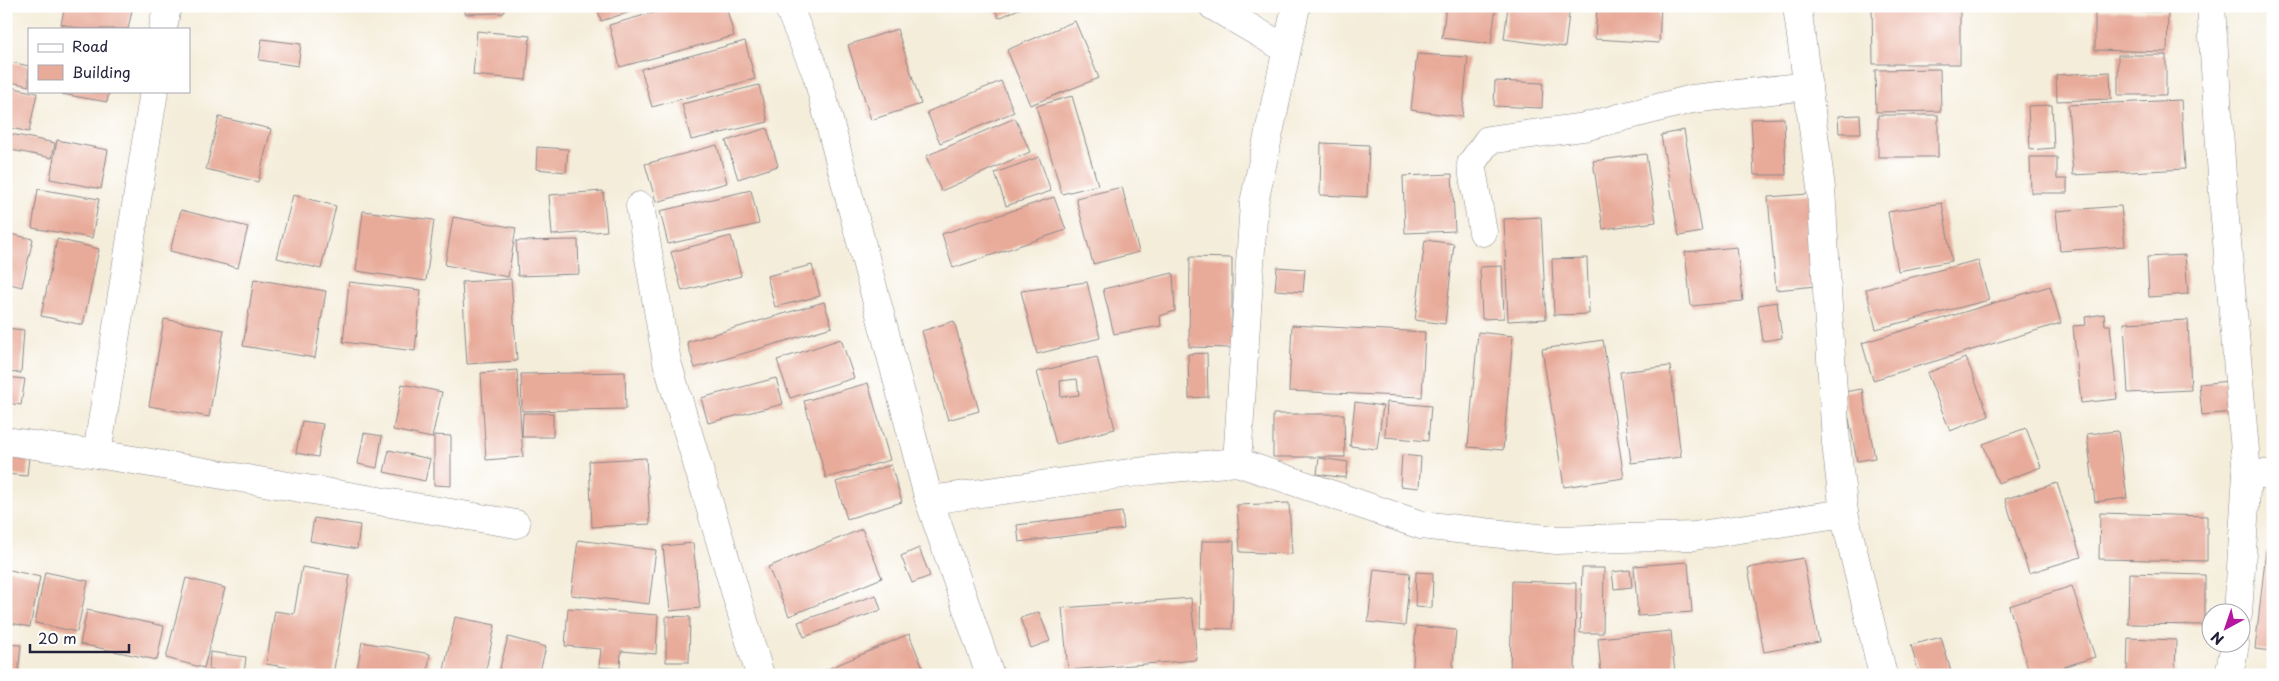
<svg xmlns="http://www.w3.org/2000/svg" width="2279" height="681" font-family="'Playpen Sans',sans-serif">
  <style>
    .building { fill: #e8aa99; fill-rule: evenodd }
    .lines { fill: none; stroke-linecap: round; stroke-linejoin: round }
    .street-casing { stroke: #8b888a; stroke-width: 29 }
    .street { stroke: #fff; stroke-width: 28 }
  </style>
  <rect width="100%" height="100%" fill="#fff"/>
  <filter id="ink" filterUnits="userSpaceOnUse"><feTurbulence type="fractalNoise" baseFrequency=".02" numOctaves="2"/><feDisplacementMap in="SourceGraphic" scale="10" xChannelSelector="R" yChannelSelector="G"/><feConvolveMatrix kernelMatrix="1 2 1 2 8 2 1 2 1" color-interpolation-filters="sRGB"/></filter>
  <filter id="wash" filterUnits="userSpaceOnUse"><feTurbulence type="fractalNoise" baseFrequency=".0096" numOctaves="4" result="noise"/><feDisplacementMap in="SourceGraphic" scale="20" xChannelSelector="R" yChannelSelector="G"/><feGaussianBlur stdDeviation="1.12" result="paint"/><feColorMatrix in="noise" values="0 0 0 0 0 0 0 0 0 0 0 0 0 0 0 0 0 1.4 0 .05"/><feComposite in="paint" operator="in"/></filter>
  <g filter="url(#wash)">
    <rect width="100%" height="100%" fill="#f4edda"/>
    <g id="blocks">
      <g class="building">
        <path d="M65 6H133L128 29H81L61 24Z"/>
        <path d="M465 6H504V13L465 14Z"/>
        <path d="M597 6H646V7L601 21Z"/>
        <path d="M677 6H726L734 36 620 67 609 25Z"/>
        <path d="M993 6H1025L999 18Z"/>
        <path d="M1446 6H1496L1491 44 1442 38Z"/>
        <path d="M1508 6H1570L1565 47 1504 39Z"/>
        <path d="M1597 6H1661L1659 43 1595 39Z"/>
        <path d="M1872 6H1960V64H1873Z"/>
        <path d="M2095 10 2168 12 2167 52 2095 50Z"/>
        <path d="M1075 21 1099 78 1030 105 1007 50Z"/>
        <path d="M897 29 921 104 871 120 848 45Z"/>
        <path d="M477 31 530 36 526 80 473 75Z"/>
        <path d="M262 39 301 44 298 66 259 60Z"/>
        <path d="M745 41 755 79 652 107 641 69Z"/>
        <path d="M1417 54 1468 57 1462 117 1411 110Z"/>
        <rect x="2118" y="55" width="48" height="40"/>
        <path d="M6 61 29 66V86L6 81Z"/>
        <path d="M1940 69 1941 111 1876 112 1875 70Z"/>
        <path d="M2110 72 2111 99 2057 101 2056 75Z"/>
        <path d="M1001 81 1014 112 940 143 927 112Z"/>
        <path d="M1495 81 1543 83 1542 108 1494 106Z"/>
        <path d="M759 85 768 122 691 140 682 104Z"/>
        <path d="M6 86 37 93 29 132 6 127Z"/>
        <path d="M63 91H109L107 102 62 94Z"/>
        <path d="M1072 96 1098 185 1062 194 1036 106Z"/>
        <path d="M2181 100 2185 169 2073 175 2068 105Z"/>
        <path d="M2052 105 2054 148 2030 150 2028 106Z"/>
        <path d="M1860 115 1861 133H1839L1838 116Z"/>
        <rect x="1878" y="115" width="60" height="42"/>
        <path d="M219 117 271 129 258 182 206 169Z"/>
        <path d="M1015 118 1030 152 941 191 926 156Z"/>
        <path d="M1784 118 1786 175H1754L1751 119Z"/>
        <path d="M767 128 778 166 738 179 726 141Z"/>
        <path d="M1684 130 1702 232 1679 236 1661 135Z"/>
        <path d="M6 133 55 143 52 158 6 149Z"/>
        <path d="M57 140 108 150 101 189 50 179Z"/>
        <path d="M1321 143 1369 145 1367 197 1320 195Z"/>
        <path d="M717 145 727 183 656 202 645 164Z"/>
        <path d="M537 147 568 149 566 172 536 169Z"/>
        <path d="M1646 154 1656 222 1603 229 1593 161Z"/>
        <path d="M1039 157 1051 191 1006 206 995 173Z"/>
        <path d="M2030 157H2057V179H2067V193H2031Z"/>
        <path d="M1452 174 1455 231 1405 233 1403 176Z"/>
        <path d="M1122 187 1139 252 1093 264 1076 198Z"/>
        <path d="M38 189 99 199 92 238 32 228Z"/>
        <path d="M751 190 759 224 668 244 660 211Z"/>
        <path d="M603 191 607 231 552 235 549 195Z"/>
        <path d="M1808 194 1816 286 1776 290 1768 197Z"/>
        <path d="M293 195 336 206 321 269 277 258Z"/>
        <path d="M1054 197 1066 230 953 268 942 234Z"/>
        <path d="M1942 203 1952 261 1898 271 1888 212Z"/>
        <path d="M2121 206 2125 246 2060 251 2056 211Z"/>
        <path d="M181 210 248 227 238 268 170 251Z"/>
        <path d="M363 211 434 220 426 281 356 271Z"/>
        <path d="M453 217 516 228 508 277 445 265Z"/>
        <path d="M1541 217 1546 319 1508 321 1504 219Z"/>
        <path d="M6 233 33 239 22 287 6 283Z"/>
        <path d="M731 236 741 276 682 291 671 252Z"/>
        <path d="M57 239 99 249 83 325 41 316Z"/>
        <path d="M578 240 579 274 518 276 516 241Z"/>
        <path d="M1425 240 1454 244 1445 324 1415 320Z"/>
        <path d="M1737 247 1743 301 1691 306 1685 252Z"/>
        <path d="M2185 255 2188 294 2149 297 2147 257Z"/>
        <path d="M1190 257 1232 258V348L1189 347Z"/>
        <path d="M1587 258 1589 314 1554 315 1552 259Z"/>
        <path d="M1978 260 1989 300 1876 329 1866 289Z"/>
        <path d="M812 265 820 296 775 307 767 276Z"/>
        <path d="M1502 266 1504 318 1482 319 1480 267Z"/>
        <path d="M1277 267 1305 269 1303 292 1275 290Z"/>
        <path d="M1173 273 1175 311 1160 316 1161 326 1114 334 1103 289Z"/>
        <path d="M254 279 326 291 315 358 243 346Z"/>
        <path d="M511 279 517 361 467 364 462 282Z"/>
        <path d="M349 282 421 290 415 351 343 342Z"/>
        <path d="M1087 282 1100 338 1037 354 1021 291Z"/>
        <path d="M2050 286 2061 323 1873 380 1862 343Z"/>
        <path d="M824 302 832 327 695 368 687 342Z"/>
        <path d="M1777 302 1782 338 1763 341 1758 305Z"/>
        <path d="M2104 314 2105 325H2110L2117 399 2081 403 2073 326 2086 325 2085 317Z"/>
        <path d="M164 319 224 330 209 417 149 406Z"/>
        <path d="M2188 320 2191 390 2128 393 2124 323Z"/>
        <path d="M954 321 979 411 948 420 922 331Z"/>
        <path d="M1292 325 1425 332 1422 397 1289 391Z"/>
        <path d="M6 328 24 330 21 373 6 372Z"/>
        <path d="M1478 332 1513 336 1503 450 1468 447Z"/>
        <path d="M841 339 854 378 790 398 777 360Z"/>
        <path d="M1603 340 1624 478 1564 487 1542 349Z"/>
        <path d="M1207 353 1208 397 1189 398 1188 354Z"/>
        <path d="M1097 357 1115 429 1056 444 1037 372ZM1077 379 1079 395 1061 397 1060 381Z"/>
        <path d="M1966 358 1989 416 1950 431 1927 373Z"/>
        <path d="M1670 366 1681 457 1631 463 1620 372Z"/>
        <path d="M517 370 523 457 486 460 481 373Z"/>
        <path d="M625 372 626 409 522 411 521 374Z"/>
        <path d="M6 377 25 379 21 405 6 403Z"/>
        <path d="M776 378 783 404 708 423 701 398Z"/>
        <path d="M2230 381 2233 412 2202 415 2199 384Z"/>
        <path d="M868 383 890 460 826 478 804 401Z"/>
        <path d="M402 384 442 392 432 438 393 430Z"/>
        <path d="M1862 389 1875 458 1857 461 1844 392Z"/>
        <path d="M1355 402 1383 406 1377 449 1350 446Z"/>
        <path d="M1387 402 1431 406 1428 441 1385 437Z"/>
        <path d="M523 413H553V437H522Z"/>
        <path d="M1273 414H1344L1345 457H1273Z"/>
        <path d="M302 421 323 424 318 457 296 453Z"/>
        <path d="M2026 428 2041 467 1998 483 1983 444Z"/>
        <path d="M2118 431 2127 498 2095 502 2087 434Z"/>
        <path d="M364 433 382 436 377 468 358 464Z"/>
        <path d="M434 435 451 436V486L434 485Z"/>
        <path d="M389 450 430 459 425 481 384 472Z"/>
        <path d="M6 453 29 456 27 476 6 474Z"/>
        <path d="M1402 455 1421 457 1419 488 1400 486Z"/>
        <path d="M646 458 650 524 592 527 589 461Z"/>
        <path d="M1319 458 1348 462 1346 478 1317 474Z"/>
        <path d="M891 465 902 502 847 519 836 482Z"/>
        <path d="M2057 483 2081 557 2029 573 2005 499Z"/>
        <path d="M1289 503 1292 554 1240 552 1237 505Z"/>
        <path d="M1122 512 1124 529 1019 542 1017 525Z"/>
        <path d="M2100 513 2207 516V561L2099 559Z"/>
        <path d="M314 518 360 525 357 549 310 541Z"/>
        <path d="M862 529 882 578 789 616 768 567Z"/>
        <path d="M578 540 656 550 649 604 571 595Z"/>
        <path d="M1202 541H1234L1232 629 1200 628Z"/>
        <path d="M693 543 700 608 670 611 663 546Z"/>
        <path d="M919 548 930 576 912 583 901 556Z"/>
        <path d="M2266 551 2273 552V651L2255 649Z"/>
        <path d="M1803 558 1819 642 1764 652 1748 568Z"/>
        <path d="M1688 562 1692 612 1638 616 1634 566Z"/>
        <path d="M302 567 350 575 333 675 266 664 275 611 294 614Z"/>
        <path d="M1582 568H1604L1603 633H1580Z"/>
        <path d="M6 569 40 577 30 627 6 622Z"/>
        <path d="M1374 569 1410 573 1405 626 1368 622Z"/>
        <path d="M1630 570 1632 587 1614 589 1612 572Z"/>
        <path d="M45 572 88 581 77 632 35 623Z"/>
        <path d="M1416 572 1433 573 1432 608 1415 607Z"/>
        <path d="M2129 573 2205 575V625L2128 624Z"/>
        <path d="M186 578 225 588 204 668 166 658Z"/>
        <path d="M1512 581 1576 583 1575 675H1510Z"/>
        <path d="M2072 586 2095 657 2038 675H2030L2009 606Z"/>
        <path d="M876 595 881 610 804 637 798 622Z"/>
        <path d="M1191 598 1197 660 1068 670 1062 608Z"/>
        <path d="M568 608 658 615 656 654 621 651 620 669 599 667 601 649 565 646Z"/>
        <path d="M87 610 164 626 157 660 80 644Z"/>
        <path d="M1039 612 1050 641 1031 648 1020 618Z"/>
        <path d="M666 616 690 617 689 662H666Z"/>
        <path d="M455 617 495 625 485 675H443Z"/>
        <path d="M1416 626 1456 630 1452 675H1412Z"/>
        <path d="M1671 631 1675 675H1601L1598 638Z"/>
        <path d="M909 634 926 675H814Z"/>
        <path d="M508 637 546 647 539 675H498Z"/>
        <path d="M1941 637 1952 675H1919L1911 645Z"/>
        <path d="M2128 638 2176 640 2175 675 2127 673Z"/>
        <path d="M362 642 430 654 427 675H356Z"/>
        <path d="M6 644 21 645 18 675H6Z"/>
        <path d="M210 652 246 657 244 674 209 670Z"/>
        <path d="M1830 670V675H1772L1771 672Z"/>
      </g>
    </g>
  </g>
  <g filter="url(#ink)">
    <use href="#blocks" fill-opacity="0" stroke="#8b888a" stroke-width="1"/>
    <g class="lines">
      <defs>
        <g id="street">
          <path d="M788 6 817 75 929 500 990 675"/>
          <path d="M1213 6 1286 49"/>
          <path d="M1797 6 1821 188 1836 443 1844 513 1883 675"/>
          <path d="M2211 6 2224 207 2247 474 2238 614"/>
          <path d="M163 29 167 6"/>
          <path d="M640 206 667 362 760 675"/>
          <path d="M1483 232 1471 164 1488 140 1584 127 1692 99 1808 86"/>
          <path d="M6 441 97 454 516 524"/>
          <path d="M97 454 154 91"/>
          <path d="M1237 462 1254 203 1296 6"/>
          <path d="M2247 474H2273"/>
          <path d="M929 500 1152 470 1237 462 1421 525 1556 540 1694 536 1844 513"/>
          <path d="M2229 675 2235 644"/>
        </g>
      </defs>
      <use href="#street" class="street-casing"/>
      <use href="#street" class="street"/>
    </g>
  </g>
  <rect width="2279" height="681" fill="none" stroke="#fff" stroke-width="25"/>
  <rect x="28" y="28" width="162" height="65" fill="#ffffff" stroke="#a7a7b1"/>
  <rect x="38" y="44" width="25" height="8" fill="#ffffff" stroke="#a7a7b1"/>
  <text x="72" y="52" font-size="15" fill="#22223b">Road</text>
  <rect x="38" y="65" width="25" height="15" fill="#e8aa99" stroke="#a7a7b1"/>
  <text x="72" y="78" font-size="15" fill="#22223b">Building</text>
  <g transform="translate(2226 628) rotate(220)"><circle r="24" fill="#ffffff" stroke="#a7a7b1"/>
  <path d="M0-4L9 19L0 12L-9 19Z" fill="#b5179e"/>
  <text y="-8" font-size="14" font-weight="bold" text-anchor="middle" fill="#22223b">N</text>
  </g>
  <path d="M30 644v8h99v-8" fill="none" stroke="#22223b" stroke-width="2.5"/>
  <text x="38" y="644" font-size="15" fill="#22223b" stroke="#ffffff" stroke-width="4" paint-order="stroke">20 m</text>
</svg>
